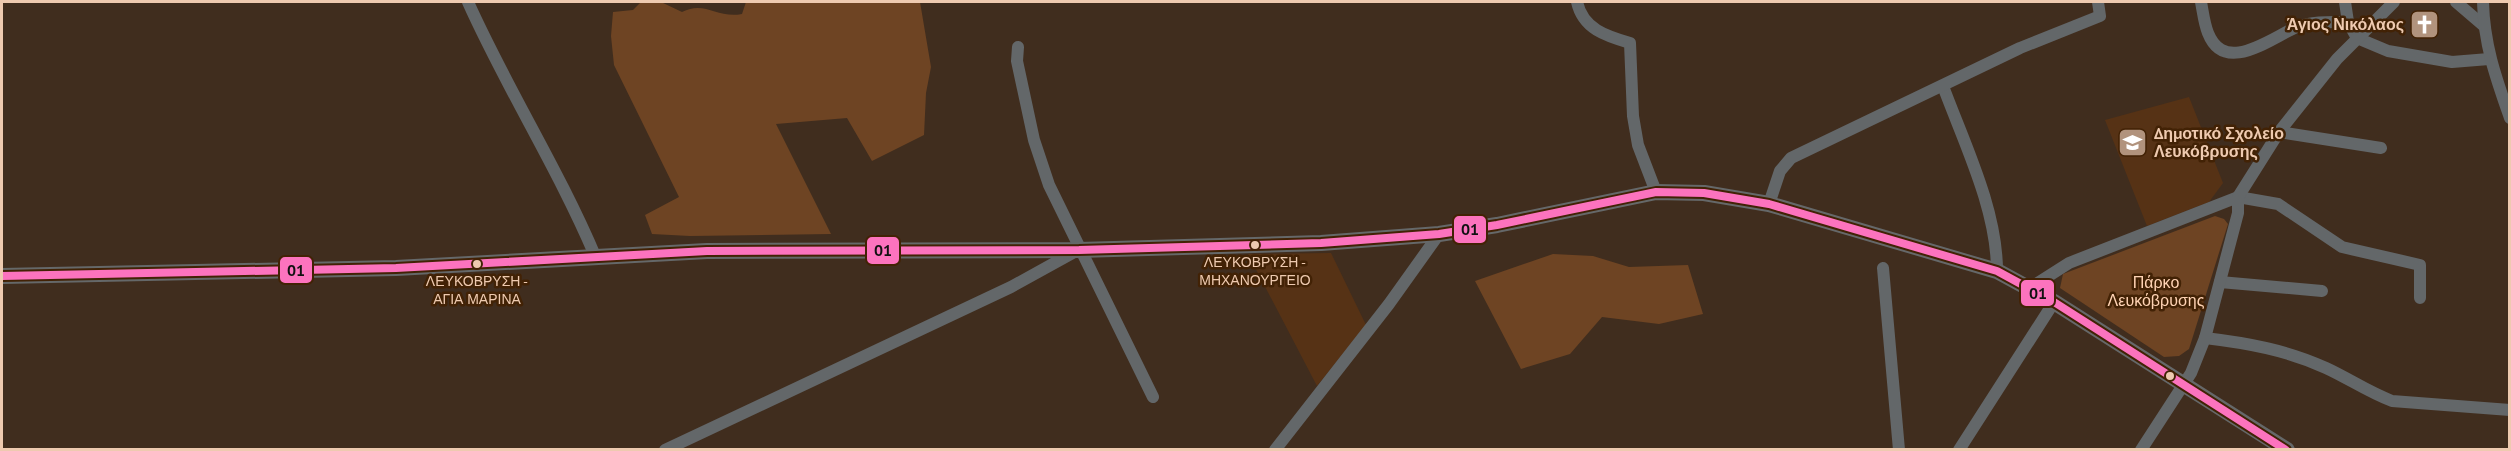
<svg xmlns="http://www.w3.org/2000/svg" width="2511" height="451" font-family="'PT Sans',sans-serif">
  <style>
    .built { fill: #563215 }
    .green { fill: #6e4423 }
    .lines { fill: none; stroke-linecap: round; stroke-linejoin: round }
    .minor { stroke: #636769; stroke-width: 12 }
    .secondary { stroke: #656869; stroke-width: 16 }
    .bus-1-casing { stroke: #422205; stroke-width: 12 }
    .bus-1 { stroke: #fc73be; stroke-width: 8 }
    .bus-dot { fill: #eecab0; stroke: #422205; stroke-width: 2 }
    .labels { text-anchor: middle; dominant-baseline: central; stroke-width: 5; stroke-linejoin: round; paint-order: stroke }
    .bus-label { font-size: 14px; fill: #eecab0; stroke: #422205 }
    .poi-label { font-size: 16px; font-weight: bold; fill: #eecab0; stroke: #422205; text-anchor: end }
    .park-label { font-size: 16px; fill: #ffd3b4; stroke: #422205 }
    .line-badge { stroke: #422205; stroke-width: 2 }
    .pale-badge-label { font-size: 16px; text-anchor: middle; font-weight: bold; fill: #111 }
  </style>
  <rect width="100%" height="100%" fill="#402d1e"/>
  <g class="built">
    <path d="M2189 97 2223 183 2209 202 2147 226 2105 120Z"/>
    <path d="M1331 253 1366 325 1317 386 1248 254Z"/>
  </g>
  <g class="green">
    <path d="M641 2H661L682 12C705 0 717 19 742 14L746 2H920L931 67 926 93 924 135 872 161 847 118 776 124 831 234 690 236 652 234 645 215 679 197 614 65 611 36 613 12 633 10Z"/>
    <path d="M2215 216 2224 219 2228 224 2189 349 2179 356 2164 357 2060 288 2063 274Z"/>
    <path d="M1553 254 1593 256 1629 267 1688 265 1703 314 1659 324 1602 317 1570 354 1521 369 1475 281Z"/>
  </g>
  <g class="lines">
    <g class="minor">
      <path d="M468 2C507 89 559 170 596 258"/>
      <path d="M1577 2C1583 29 1606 36 1630 43L1633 116 1638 145 1656 192"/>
      <path d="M2201 2C2203 12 2204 23 2208 33 2225 76 2272 37 2297 27 2313 21 2331 22 2348 22"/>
      <path d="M2345 2 2348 22 2357 38 2388 51 2452 62 2489 59"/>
      <path d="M2456 2 2484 26"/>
      <path d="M2483 2C2484 45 2496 78 2510 118"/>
      <path d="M1018 47 1017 61 1034 140 1049 185 1153 397"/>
      <path d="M1943 86C1964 143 1997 209 1997 271"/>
      <path d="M2279 132 2381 148"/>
      <path d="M1769 204 1780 171 1791 158 2020 48 2100 16 2098 2"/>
      <path d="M1883 268 1899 450"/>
      <path d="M2220 282 2322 291"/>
      <path d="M2030 288 2069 263 2238 197 2278 204 2342 247 2420 265V298"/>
      <path d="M2205 338C2247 343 2287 350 2326 368 2348 378 2368 392 2392 401L2510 410"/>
      <path d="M665 450 1011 287 1078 250"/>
      <path d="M1275 450 1389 304 1439 234"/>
      <path d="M1959 450 2054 302"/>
      <path d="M2141 450 2191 373 2205 338 2238 213V197L2279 132 2337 59 2394 2"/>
    </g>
    <path class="secondary" d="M2 276 396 268 707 251 1079 250 1321 243 1439 234 1497 225 1656 192 1704 193 1769 204 1997 271 2054 302 2287 450"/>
    <defs>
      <path id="bus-1" d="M2 276 396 268 707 251 1079 250 1321 243 1439 234 1497 225 1656 192 1704 193 1769 204 1997 271 2054 302 2286 450"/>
    </defs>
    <use href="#bus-1" class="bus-1-casing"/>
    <use href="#bus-1" class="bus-1"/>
  </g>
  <defs>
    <symbol id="church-square" viewBox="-11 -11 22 22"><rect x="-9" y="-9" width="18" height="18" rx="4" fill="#b1937d" stroke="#422205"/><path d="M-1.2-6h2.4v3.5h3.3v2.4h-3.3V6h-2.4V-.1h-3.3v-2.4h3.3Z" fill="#fff"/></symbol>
    <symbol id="school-square" viewBox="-11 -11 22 22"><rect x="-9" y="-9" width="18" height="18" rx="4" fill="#b1937d" stroke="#422205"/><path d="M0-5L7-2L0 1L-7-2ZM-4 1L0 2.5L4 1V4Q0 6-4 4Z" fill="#fff"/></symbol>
  </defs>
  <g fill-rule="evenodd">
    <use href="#church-square" x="2408" y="8" width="33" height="33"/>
    <use href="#school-square" x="2116" y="126" width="33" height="33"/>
  </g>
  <g class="bus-dot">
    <circle cx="1255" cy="245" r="5"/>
    <circle cx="477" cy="264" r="5"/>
    <circle cx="2170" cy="376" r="5"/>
  </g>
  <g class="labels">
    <g class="bus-label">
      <text x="1255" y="262">ΛΕΥΚΟΒΡΥΣΗ -<tspan x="1255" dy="18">ΜΗΧΑΝΟΥΡΓΕΙΟ</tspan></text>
      <text x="477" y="281">ΛΕΥΚΟΒΡΥΣΗ -<tspan x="477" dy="18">ΑΓΙΑ ΜΑΡΙΝΑ</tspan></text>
    </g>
    <g class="poi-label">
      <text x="2404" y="24">Άγιος Νικόλαος</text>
      <text x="2154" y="133" text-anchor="start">Δημοτικό Σχολείο<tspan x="2154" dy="18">Λευκόβρυσης</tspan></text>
    </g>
    <g class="park-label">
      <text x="2156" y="282">Πάρκο<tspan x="2156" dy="18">Λευκόβρυσης</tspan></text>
    </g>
  </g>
  <g class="line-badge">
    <rect x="1453" y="215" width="34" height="29" rx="6" fill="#fc73be"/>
    <rect x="866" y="236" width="34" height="29" rx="6" fill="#fc73be"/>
    <rect x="279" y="256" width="34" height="28" rx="6" fill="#fc73be"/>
    <rect x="2020" y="279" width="35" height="28" rx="6" fill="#fc73be"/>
  </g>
  <g class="pale-badge-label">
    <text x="1470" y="235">01</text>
    <text x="883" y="256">01</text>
    <text x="296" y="276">01</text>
    <text x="2038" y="299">01</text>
  </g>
  <rect width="2511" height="451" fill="none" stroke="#eecab0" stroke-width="6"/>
</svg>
